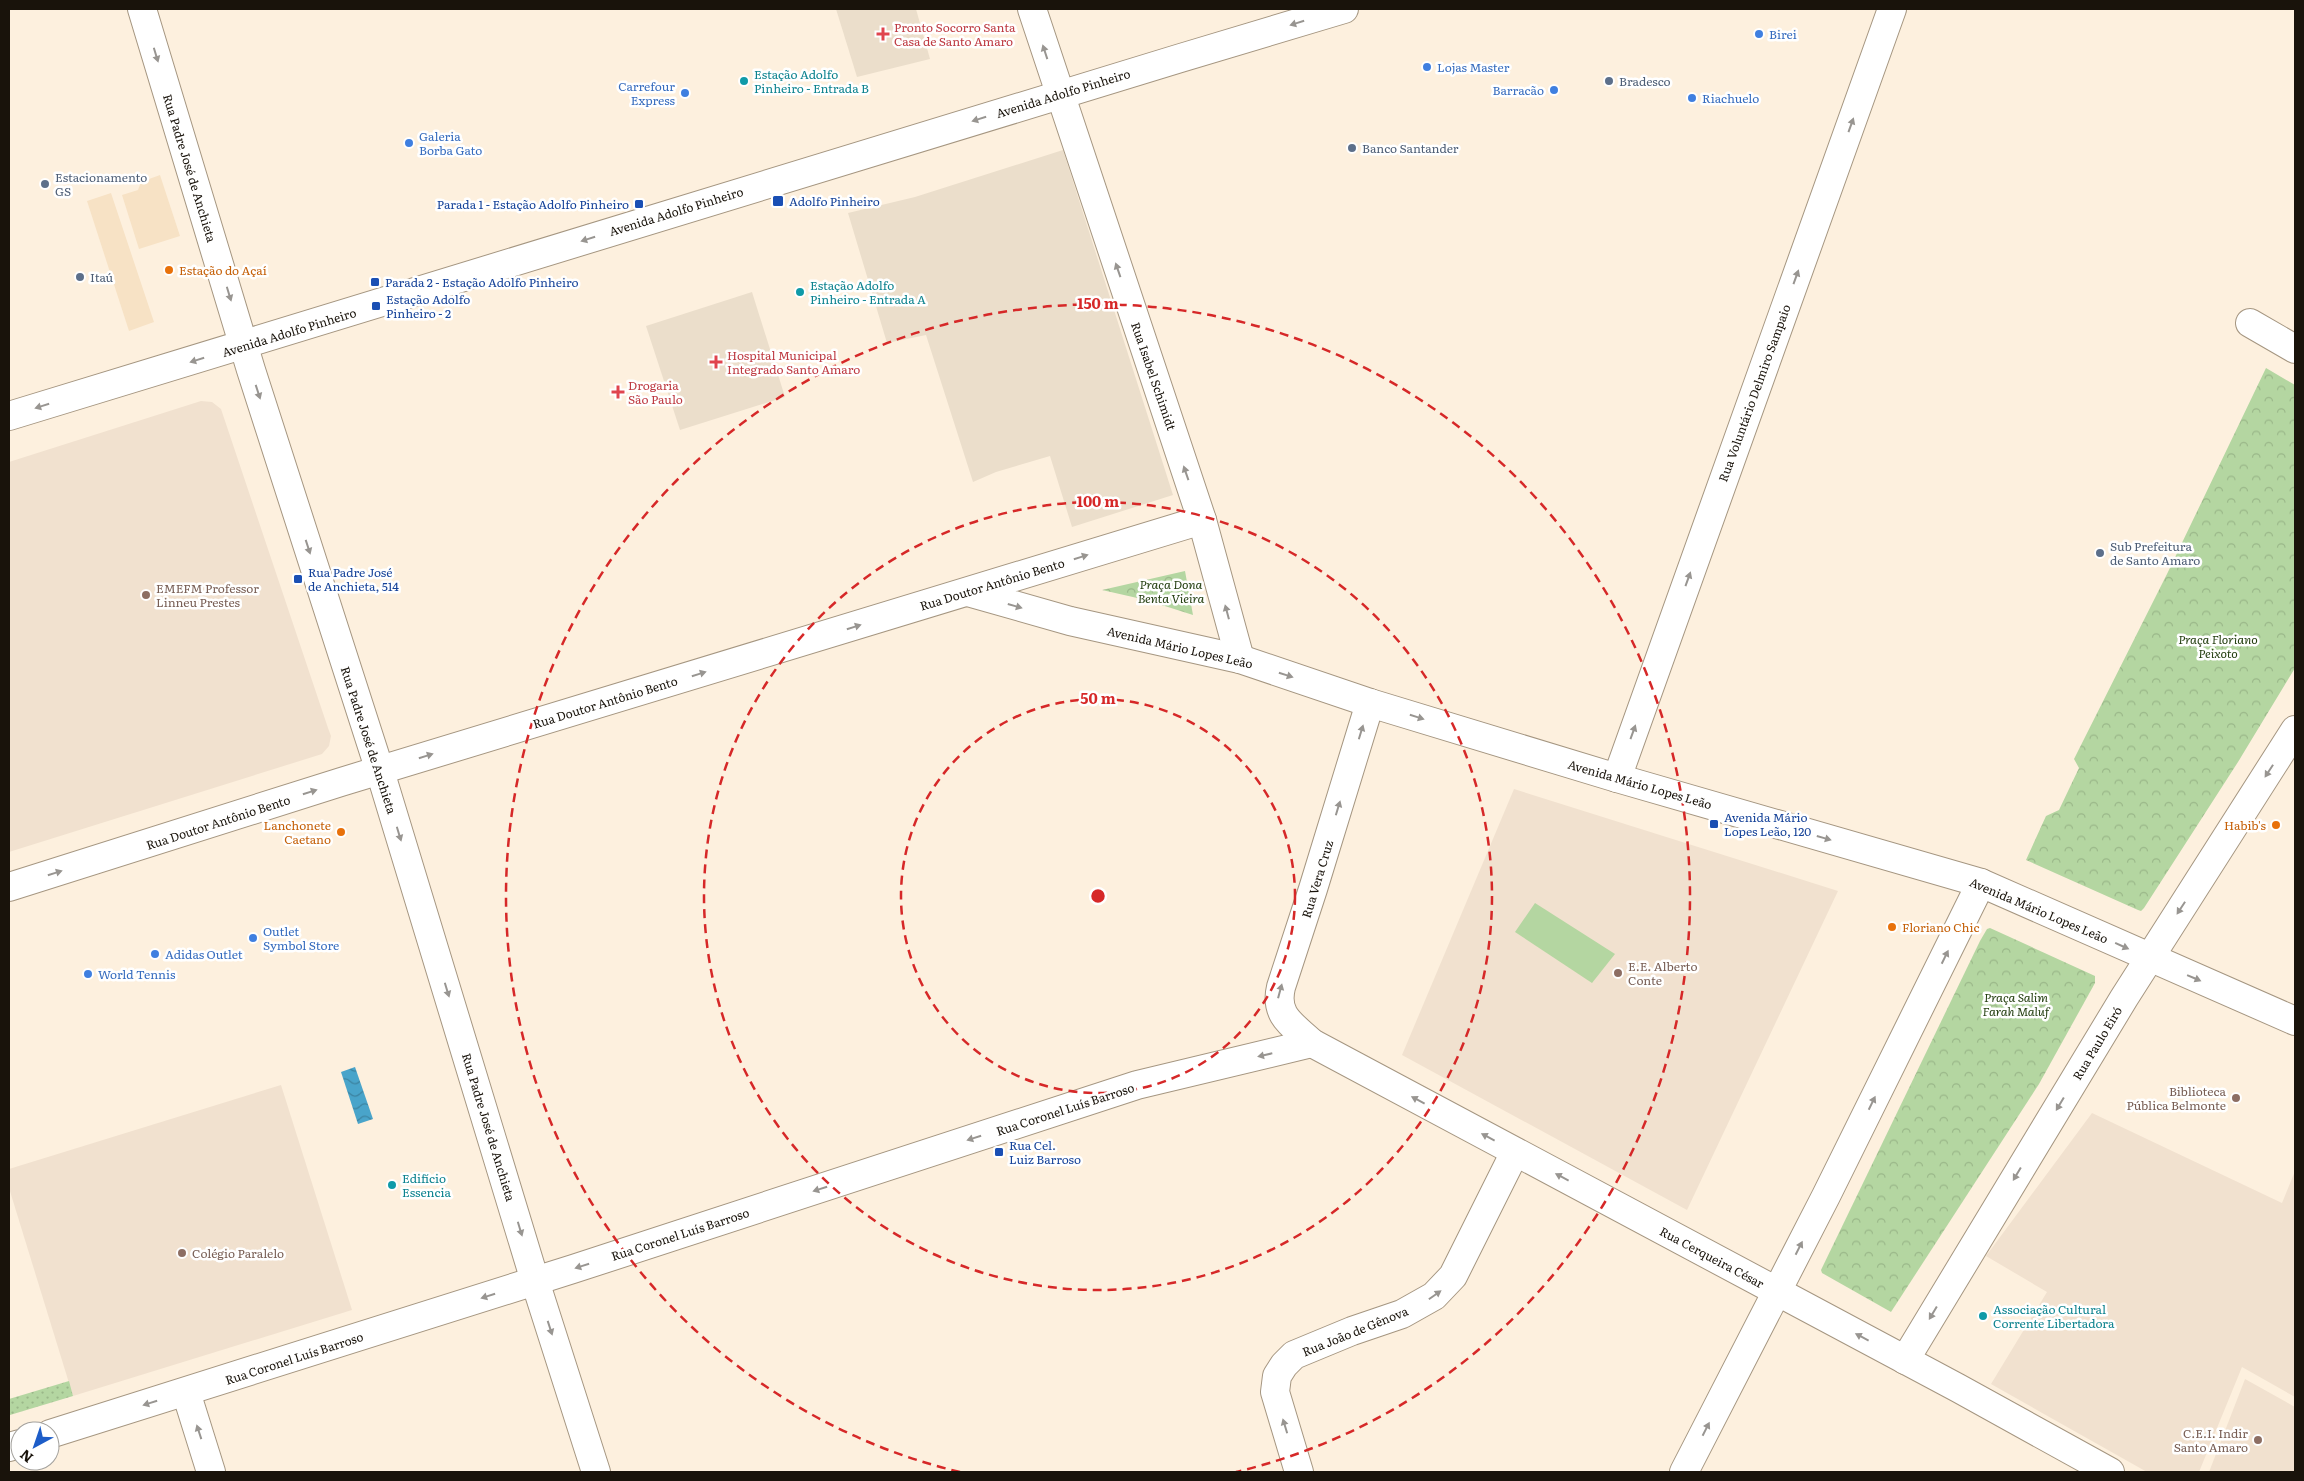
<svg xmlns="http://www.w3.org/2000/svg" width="2304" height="1481" font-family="Literata,serif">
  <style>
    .built { fill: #f7e2c5 }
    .education { fill: #f1e1cf }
    .medical { fill: #ebdecb }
    .grass { fill: #b4d6a1 }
    .park { fill: url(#park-crowns) }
    .garden { fill: url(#garden-dots) }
    .water { fill: url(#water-waves) }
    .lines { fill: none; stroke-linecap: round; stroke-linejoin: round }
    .minor-casing { stroke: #a59681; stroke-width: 30 }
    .major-casing { stroke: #a59681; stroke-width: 30 }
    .minor { stroke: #fff; stroke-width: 28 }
    .major { stroke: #fff; stroke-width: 28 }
    .oneway { fill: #989591 }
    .ring { fill: none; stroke: #d62828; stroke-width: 2.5; stroke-dasharray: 9 6 }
    .health-dot { fill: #e0444e; stroke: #fff; stroke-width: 2 }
    .shop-dot { fill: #3f7fe0; stroke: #fff; stroke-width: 2 }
    .culture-dot { fill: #0f9aa8; stroke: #fff; stroke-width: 2 }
    .service-dot { fill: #5c6f8a; stroke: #fff; stroke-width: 2 }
    .transit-dot { fill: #1a4fb4; stroke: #fff; stroke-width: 2 }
    .food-dot { fill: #e8710a; stroke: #fff; stroke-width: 2 }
    .education-dot { fill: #8d6e63; stroke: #fff; stroke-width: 2 }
    .labels { text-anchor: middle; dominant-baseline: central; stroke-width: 5; stroke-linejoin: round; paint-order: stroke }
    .health-label { font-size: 12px; fill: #be3a42; stroke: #fff; text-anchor: start }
    .shop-label { font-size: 12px; fill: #366cbe; stroke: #fff; text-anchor: start }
    .culture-label { font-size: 12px; fill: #0d838f; stroke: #fff; text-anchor: start }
    .service-label { font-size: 12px; fill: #4e5e75; stroke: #fff; text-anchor: start }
    .street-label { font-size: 12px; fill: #19130b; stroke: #fff }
    .transit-label { font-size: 12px; fill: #164399; stroke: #fff; text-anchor: start }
    .food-label { font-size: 12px; fill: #c56008; stroke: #fff; text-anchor: start }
    .park-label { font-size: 12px; font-style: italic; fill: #233e0f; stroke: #fff }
    .education-label { font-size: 12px; fill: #785e54; stroke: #fff; text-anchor: start }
    .centre { fill: #d62828; stroke: #fff; stroke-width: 2.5 }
    .ring-label { font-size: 15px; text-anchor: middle; font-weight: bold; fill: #d62828; stroke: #fff; stroke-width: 5; stroke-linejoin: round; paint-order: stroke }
  </style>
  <defs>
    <pattern id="park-crowns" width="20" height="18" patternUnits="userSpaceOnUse" patternTransform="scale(1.25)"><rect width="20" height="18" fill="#b4d6a1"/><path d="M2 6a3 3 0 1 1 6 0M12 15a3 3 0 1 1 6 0" fill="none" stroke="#9ab789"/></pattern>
    <pattern id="garden-dots" width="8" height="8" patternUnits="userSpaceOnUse" patternTransform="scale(1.25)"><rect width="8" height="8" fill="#b4d6a1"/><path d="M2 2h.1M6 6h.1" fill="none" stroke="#9ab789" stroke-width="1.8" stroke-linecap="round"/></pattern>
    <pattern id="water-waves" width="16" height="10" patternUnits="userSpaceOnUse" patternTransform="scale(1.25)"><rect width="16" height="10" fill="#49a4ca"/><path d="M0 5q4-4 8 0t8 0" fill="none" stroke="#3c84a2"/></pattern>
  </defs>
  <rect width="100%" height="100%" fill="#fdf0de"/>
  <g class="built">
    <path d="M160 175 180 236 139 249 122 195 138 190 141 182Z"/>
    <path d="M111 193 154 322 129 331 87 201Z"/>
  </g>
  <g class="education">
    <path d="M201 401 212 402 221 409 328 728 331 736 329 746 322 754 9 852V462Z"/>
    <path d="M1514 789 1838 891 1687 1210 1402 1055Z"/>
    <path d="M281 1085 352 1310 73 1396 9 1188V1169Z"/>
    <path d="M2092 1113 2282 1203 2295 1171V1397L2242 1367 2199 1472H2147L1991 1384 2047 1292 1986 1256Z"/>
    <path d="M2245 1379 2295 1407V1472H2209Z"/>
  </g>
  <g class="medical">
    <path d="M836 9H916L930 59 857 77Z"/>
    <path d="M1063 150 1173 495 1072 527 1050 456 996 472 973 482 926 335 887 343 848 213 915 197Z"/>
    <path d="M752 292 785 397 680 430 646 326Z"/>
  </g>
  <path class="grass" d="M1535 903 1615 954 1592 983 1515 932Z"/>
  <g class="park">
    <path d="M2266 368 2295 385V668L2238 762 2144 908 2141 911 2138 910 2026 860 2046 816 2059 810 2079 768 2074 759 2167 574Z"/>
    <path d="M1185 571 1193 615 1146 600 1102 590Z"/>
    <path d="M1990 928 2095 976V983L2039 1084 1891 1312 1822 1273 1821 1270 1980 941 1987 929Z"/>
  </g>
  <path class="garden" d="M69 1381 73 1396 10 1415 9 1399Z"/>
  <path class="water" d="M355 1067 373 1119 358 1124 341 1072Z"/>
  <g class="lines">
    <defs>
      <g id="minor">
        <path d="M142 9 251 370 380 771 535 1281 596 1472"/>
        <path d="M1032 9 1202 520 1240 659"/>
        <path d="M2250 323 2295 349"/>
        <path d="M968 592 1070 621 1240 659 1370 703 1617 778 1981 883 2295 1021"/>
        <path d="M1370 703 1313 889 1281 987C1274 1016 1293 1025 1312 1043L1958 1388 2110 1472"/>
        <path d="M1617 778 1892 9"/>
        <path d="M9 887 341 782 1202 520"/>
        <path d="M1905 1360 2124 998 2295 730"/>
        <path d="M186 1392 211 1472"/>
        <path d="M50 1434 573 1269 1137 1085 1312 1043"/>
        <path d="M9 1447 20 1444"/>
        <path d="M1299 1472 1275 1392 1277 1376 1284 1365 1294 1355 1352 1331 1402 1314 1434 1296 1453 1276 1515 1152"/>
        <path d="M1684 1472 1826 1196 1981 883"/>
      </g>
      <path id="major" d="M9 416C454 282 898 142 1344 9"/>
    </defs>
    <use href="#minor" class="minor-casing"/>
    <use href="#major" class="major-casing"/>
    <use href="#minor" class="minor"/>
    <use href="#major" class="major"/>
  </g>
  <defs><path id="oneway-solid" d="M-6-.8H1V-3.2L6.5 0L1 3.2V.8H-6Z" transform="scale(1.25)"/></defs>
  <g class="oneway">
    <use href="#oneway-solid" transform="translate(1297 23) rotate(163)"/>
    <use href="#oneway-solid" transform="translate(1045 52) rotate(-108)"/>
    <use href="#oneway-solid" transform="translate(156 55) rotate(73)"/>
    <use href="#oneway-solid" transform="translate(979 119) rotate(163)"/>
    <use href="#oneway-solid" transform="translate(1851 125) rotate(-70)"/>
    <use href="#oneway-solid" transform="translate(588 239) rotate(162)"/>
    <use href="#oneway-solid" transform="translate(1118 270) rotate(-109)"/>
    <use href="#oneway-solid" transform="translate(1796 277) rotate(-70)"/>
    <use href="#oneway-solid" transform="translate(229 294) rotate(73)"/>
    <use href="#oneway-solid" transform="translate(197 360) rotate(163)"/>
    <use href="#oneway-solid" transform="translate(258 392) rotate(72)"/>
    <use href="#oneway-solid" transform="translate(42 406) rotate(163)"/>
    <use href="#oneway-solid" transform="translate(1186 473) rotate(-109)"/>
    <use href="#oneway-solid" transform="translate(308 547) rotate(72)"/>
    <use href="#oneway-solid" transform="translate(1081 557) rotate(-17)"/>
    <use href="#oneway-solid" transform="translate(1688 579) rotate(-70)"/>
    <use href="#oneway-solid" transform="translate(1015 606) rotate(16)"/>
    <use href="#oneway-solid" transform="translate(1227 612) rotate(-105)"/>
    <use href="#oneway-solid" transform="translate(854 627) rotate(-17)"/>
    <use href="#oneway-solid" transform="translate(699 674) rotate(-17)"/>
    <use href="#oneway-solid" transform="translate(1286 675) rotate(18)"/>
    <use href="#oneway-solid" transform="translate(1417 717) rotate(17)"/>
    <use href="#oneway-solid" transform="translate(1361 732) rotate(-73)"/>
    <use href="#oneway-solid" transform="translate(1633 732) rotate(-70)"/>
    <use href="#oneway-solid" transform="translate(426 756) rotate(-17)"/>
    <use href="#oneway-solid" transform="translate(2269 771) rotate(123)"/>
    <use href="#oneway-solid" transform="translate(310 792) rotate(-18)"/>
    <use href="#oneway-solid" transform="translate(1338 808) rotate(-73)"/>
    <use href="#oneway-solid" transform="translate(399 834) rotate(73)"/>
    <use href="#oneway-solid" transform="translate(1824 838) rotate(16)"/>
    <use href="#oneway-solid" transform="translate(55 873) rotate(-17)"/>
    <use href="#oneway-solid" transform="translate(2181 908) rotate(123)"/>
    <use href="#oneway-solid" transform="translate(2122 946) rotate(24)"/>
    <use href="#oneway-solid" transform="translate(1945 957) rotate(-64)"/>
    <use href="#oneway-solid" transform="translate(2194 978) rotate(23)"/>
    <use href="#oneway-solid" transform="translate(447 990) rotate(73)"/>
    <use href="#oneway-solid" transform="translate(1280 991) rotate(-75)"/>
    <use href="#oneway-solid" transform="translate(1265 1055) rotate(167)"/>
    <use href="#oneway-solid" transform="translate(1418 1100) rotate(-152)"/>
    <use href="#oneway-solid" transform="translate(1872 1103) rotate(-64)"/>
    <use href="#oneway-solid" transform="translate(2060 1104) rotate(121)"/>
    <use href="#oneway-solid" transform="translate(1488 1137) rotate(-152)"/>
    <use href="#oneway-solid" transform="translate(974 1138) rotate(162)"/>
    <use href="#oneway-solid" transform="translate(2017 1174) rotate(121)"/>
    <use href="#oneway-solid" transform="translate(1562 1177) rotate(-152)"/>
    <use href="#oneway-solid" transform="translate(820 1189) rotate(162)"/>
    <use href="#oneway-solid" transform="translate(520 1229) rotate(73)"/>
    <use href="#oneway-solid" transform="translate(1799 1248) rotate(-63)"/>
    <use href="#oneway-solid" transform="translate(582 1266) rotate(162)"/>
    <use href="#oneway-solid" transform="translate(1435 1295) rotate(-35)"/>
    <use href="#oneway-solid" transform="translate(488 1296) rotate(162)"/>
    <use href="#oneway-solid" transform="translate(1933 1313) rotate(121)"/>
    <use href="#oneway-solid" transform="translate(550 1328) rotate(72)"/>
    <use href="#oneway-solid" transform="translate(1862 1337) rotate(-152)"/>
    <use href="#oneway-solid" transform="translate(150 1403) rotate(163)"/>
    <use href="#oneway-solid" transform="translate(1285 1426) rotate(-107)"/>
    <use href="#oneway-solid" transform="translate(1706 1429) rotate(-63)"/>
    <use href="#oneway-solid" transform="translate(199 1432) rotate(-108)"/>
  </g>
  <g class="ring">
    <circle cx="1098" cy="896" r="197"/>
    <circle cx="1098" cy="896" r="394"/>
    <path d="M960 1472A592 592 0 1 1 1236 1472"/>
  </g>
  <g class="health-dot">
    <path d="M880.5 26.5h5v5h5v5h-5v5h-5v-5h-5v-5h5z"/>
    <path d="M713.5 354.5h5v5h5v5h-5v5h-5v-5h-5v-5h5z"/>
    <path d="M615.5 384.5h5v5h5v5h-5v5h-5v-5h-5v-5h5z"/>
  </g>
  <g class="shop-dot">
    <circle cx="1759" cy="34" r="5"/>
    <circle cx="1427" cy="67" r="5"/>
    <circle cx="1554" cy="90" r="5"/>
    <circle cx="685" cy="93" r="5"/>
    <circle cx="1692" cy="98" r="5"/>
    <circle cx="409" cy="143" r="5"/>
    <circle cx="253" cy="938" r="5"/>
    <circle cx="155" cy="954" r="5"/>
    <circle cx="88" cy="974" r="5"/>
  </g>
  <g class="culture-dot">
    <circle cx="744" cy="81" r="5"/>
    <circle cx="800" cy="292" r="5"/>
    <circle cx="392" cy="1185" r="5"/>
    <circle cx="1983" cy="1316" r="5"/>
  </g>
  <g class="service-dot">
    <circle cx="1609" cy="81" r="5"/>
    <circle cx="1352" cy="148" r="5"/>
    <circle cx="45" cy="184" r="5"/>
    <circle cx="80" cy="277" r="5"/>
    <circle cx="2100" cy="553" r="5"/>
  </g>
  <g class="transit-dot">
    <rect x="772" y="195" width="12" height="12" rx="2.5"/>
    <rect x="634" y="199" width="10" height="10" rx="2.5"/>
    <rect x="370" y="277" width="10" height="10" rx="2.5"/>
    <rect x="371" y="301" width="10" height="10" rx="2.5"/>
    <rect x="293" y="574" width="10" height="10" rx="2.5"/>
    <rect x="1709" y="819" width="10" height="10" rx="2.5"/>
    <rect x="994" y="1147" width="10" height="10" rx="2.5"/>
  </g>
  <g class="food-dot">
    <circle cx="169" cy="270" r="5"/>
    <circle cx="2276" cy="825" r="5"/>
    <circle cx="341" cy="832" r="5"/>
    <circle cx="1892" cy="927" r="5"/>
  </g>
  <g class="education-dot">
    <circle cx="146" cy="595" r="5"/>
    <circle cx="1618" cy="973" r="5"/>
    <circle cx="2236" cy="1098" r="5"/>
    <circle cx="182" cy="1253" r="5"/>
    <circle cx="2258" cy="1440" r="5"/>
  </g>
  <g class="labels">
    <g class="health-label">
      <text x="894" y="27">Pronto Socorro Santa<tspan x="894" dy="14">Casa de Santo Amaro</tspan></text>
      <text x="727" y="355">Hospital Municipal<tspan x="727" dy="14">Integrado Santo Amaro</tspan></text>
      <text x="628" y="385">Drogaria<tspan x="628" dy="14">São Paulo</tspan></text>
    </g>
    <g class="shop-label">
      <text x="1769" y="34">Birei</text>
      <text x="1437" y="67">Lojas Master</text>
      <text x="675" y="86" text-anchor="end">Carrefour<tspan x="675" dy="14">Express</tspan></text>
      <text x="1544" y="90" text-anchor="end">Barracão</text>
      <text x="1702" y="98">Riachuelo</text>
      <text x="419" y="136">Galeria<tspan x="419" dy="14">Borba Gato</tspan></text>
      <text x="263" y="931">Outlet<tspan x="263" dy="14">Symbol Store</tspan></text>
      <text x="165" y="954">Adidas Outlet</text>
      <text x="98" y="974">World Tennis</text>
    </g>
    <g class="culture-label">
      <text x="754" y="74">Estação Adolfo<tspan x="754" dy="14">Pinheiro - Entrada B</tspan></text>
      <text x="810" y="285">Estação Adolfo<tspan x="810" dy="14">Pinheiro - Entrada A</tspan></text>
      <text x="402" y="1178">Edifício<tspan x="402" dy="14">Essencia</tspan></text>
      <text x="1993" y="1309">Associação Cultural<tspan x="1993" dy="14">Corrente Libertadora</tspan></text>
    </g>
    <g class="service-label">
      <text x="1619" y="81">Bradesco</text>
      <text x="1362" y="148">Banco Santander</text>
      <text x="55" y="177">Estacionamento<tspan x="55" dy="14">GS</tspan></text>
      <text x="90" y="277">Itaú</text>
      <text x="2110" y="546">Sub Prefeitura<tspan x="2110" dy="14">de Santo Amaro</tspan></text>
    </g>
    <g class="street-label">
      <text transform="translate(1063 93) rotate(-17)">Avenida Adolfo Pinheiro</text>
      <text transform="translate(190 168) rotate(73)">Rua Padre José de Anchieta</text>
      <text transform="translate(676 211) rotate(-17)">Avenida Adolfo Pinheiro</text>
      <text transform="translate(289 332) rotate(-17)">Avenida Adolfo Pinheiro</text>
      <text transform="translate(1154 376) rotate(71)">Rua Isabel Schimidt</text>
      <text transform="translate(1754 393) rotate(-70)">Rua Voluntário Delmiro Sampaio</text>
      <text transform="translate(992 584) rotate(-17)">Rua Doutor Antônio Bento</text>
      <text transform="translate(1180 647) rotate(13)">Avenida Mário Lopes Leão</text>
      <text transform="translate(605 702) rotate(-17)">Rua Doutor Antônio Bento</text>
      <text transform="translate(369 740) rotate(72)">Rua Padre José de Anchieta</text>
      <text transform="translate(1640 784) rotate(16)">Avenida Mário Lopes Leão</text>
      <text transform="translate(218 822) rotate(-18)">Rua Doutor Antônio Bento</text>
      <text transform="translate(1317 879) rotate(-73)">Rua Vera Cruz</text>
      <text transform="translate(2039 910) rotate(23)">Avenida Mário Lopes Leão</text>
      <text transform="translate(2097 1043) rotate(-59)">Rua Paulo Eiró</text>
      <text transform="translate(1065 1109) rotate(-18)">Rua Coronel Luís Barroso</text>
      <text transform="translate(489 1127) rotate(73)">Rua Padre José de Anchieta</text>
      <text transform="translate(680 1234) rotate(-18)">Rua Coronel Luís Barroso</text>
      <text transform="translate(1712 1257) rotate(28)">Rua Cerqueira César</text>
      <text transform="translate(1355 1331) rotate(-22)">Rua João de Gênova</text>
      <text transform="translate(294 1358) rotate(-18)">Rua Coronel Luís Barroso</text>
    </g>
    <g class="transit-label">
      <text x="789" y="201">Adolfo Pinheiro</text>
      <text x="629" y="204" text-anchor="end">Parada 1 - Estação Adolfo Pinheiro</text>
      <text x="385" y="282">Parada 2 - Estação Adolfo Pinheiro</text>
      <text x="386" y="299">Estação Adolfo<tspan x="386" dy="14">Pinheiro - 2</tspan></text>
      <text x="308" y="572">Rua Padre José<tspan x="308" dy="14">de Anchieta, 514</tspan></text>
      <text x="1724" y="817">Avenida Mário<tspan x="1724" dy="14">Lopes Leão, 120</tspan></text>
      <text x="1009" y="1145">Rua Cel.<tspan x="1009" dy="14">Luiz Barroso</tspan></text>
    </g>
    <g class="food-label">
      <text x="179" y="270">Estação do Açaí</text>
      <text x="331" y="825" text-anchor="end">Lanchonete<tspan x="331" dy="14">Caetano</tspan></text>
      <text x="2266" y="825" text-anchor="end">Habib's</text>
      <text x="1902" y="927">Floriano Chic</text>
    </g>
    <g class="park-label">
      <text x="1171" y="584">Praça Dona<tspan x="1171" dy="14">Benta Vieira</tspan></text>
      <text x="2218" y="639">Praça Floriano<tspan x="2218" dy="14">Peixoto</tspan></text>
      <text x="2016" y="997">Praça Salim<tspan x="2016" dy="14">Farah Maluf</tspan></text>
    </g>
    <g class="education-label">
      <text x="156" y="588">EMEFM Professor<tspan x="156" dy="14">Linneu Prestes</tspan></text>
      <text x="1628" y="966">E.E. Alberto<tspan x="1628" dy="14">Conte</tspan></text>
      <text x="2226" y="1091" text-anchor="end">Biblioteca<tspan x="2226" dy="14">Pública Belmonte</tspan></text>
      <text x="192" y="1253">Colégio Paralelo</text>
      <text x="2248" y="1433" text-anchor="end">C.E.I. Indir<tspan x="2248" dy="14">Santo Amaro</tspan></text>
    </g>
  </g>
  <circle cx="1098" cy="896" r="8" class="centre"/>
  <g class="ring-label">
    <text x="1098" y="309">150 m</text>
    <text x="1098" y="507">100 m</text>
    <text x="1098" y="704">50 m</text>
  </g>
  <rect width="2304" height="1481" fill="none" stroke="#19130b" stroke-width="20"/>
  <g transform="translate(35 1446) rotate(220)"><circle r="24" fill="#ffffff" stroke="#a3a19d"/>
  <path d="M0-4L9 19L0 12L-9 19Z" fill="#1d5dc8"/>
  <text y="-8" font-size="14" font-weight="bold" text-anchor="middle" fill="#19130b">N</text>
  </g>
</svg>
